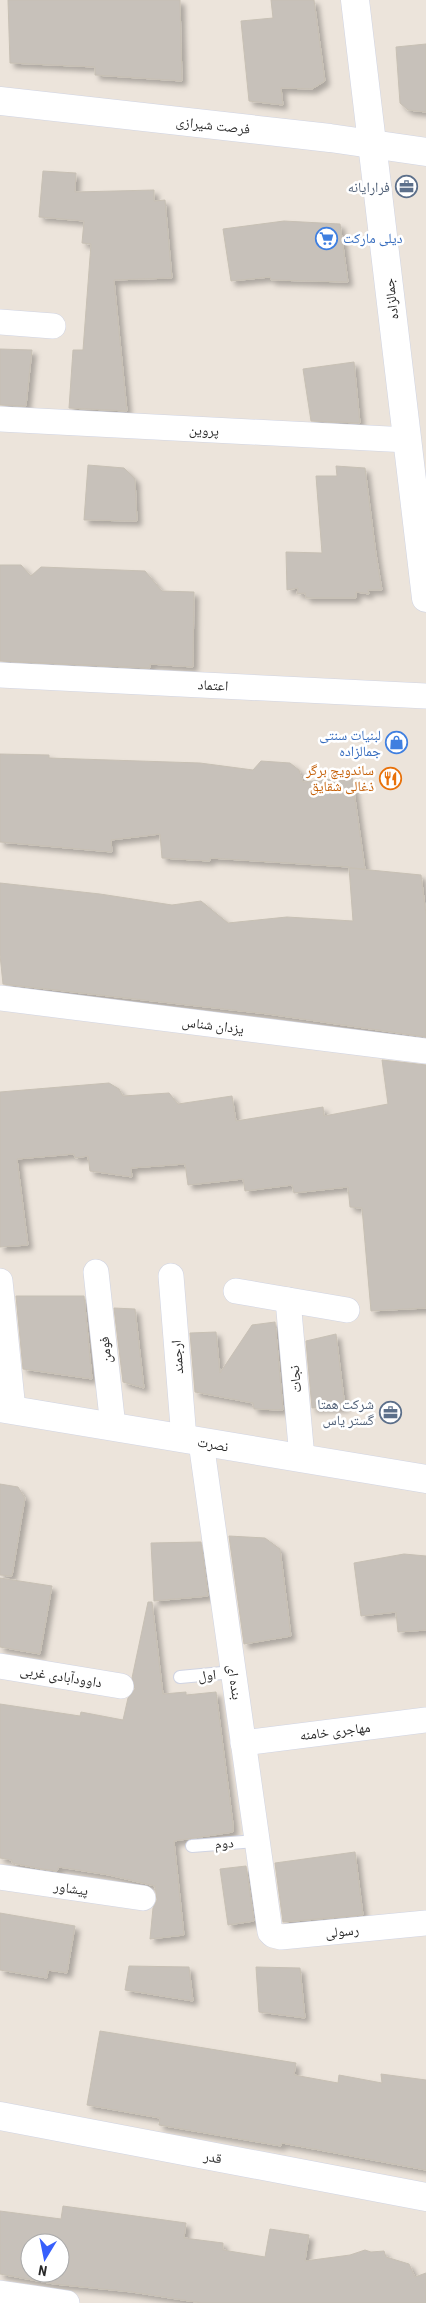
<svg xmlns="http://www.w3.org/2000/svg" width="426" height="2303" font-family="'Roboto Condensed','Noto Naskh Arabic',sans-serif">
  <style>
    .building { fill: #c7c1ba; stroke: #c7c0b4; fill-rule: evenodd; filter: url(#shadow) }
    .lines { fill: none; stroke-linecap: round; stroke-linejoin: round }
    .lane-casing { stroke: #d0d4e3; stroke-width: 14 }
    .street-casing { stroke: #d0d4e3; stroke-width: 26 }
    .secondary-casing { stroke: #d0d4e3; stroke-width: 29 }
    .lane { stroke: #fff; stroke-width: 12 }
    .street { stroke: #fff; stroke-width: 25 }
    .secondary { stroke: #fff; stroke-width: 28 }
    .labels { text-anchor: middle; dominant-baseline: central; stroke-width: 5; stroke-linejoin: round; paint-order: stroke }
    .street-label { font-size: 14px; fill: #292929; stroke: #fff }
    .service-label { font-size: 14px; fill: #4e5e75; stroke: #fff; text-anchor: end }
    .shop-label { font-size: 14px; fill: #366cbe; stroke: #fff; text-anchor: start }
    .food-label { font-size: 14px; fill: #c56008; stroke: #fff; text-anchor: end }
  </style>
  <defs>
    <filter id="shadow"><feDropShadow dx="4.5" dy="4.5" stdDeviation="2.5" flood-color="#0004"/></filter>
  </defs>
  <rect width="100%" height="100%" fill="#ece4db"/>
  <g class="building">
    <path d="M8 0H180L182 81 95 75V67L10 63Z"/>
    <path d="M271 0H314L325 81 312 89 281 88 283 105 249 101 241 21 273 18Z"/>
    <path d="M426 44V112L408 110 400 103 396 47Z"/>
    <path d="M43 171 76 173 75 192 154 190V201L165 200 172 278 114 280 127 411 69 408 73 350H83L91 244 82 243 84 221 39 217Z"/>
    <path d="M284 221 340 224 348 282 271 280 270 277 231 281 223 229Z"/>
    <path d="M0 349 32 350 26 406 0 405Z"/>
    <path d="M354 362 360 423 311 421 303 369Z"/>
    <path d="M88 465 124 468 135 479 137 521 84 520Z"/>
    <path d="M336 466 365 468 376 554 382 590H368L369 594 356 592V598H306L305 593 297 594 298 588 287 590 286 552 322 553 316 476H337Z"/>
    <path d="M0 565H21L31 576 41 567 145 571 162 591 194 592 193 667 150 664V668L0 661Z"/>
    <path d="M0 754 49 755V758L200 763 253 770 261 761 290 763 299 770 303 782 352 777 365 869 350 868 421 875 426 914V1037L268 1014 3 984 0 955V883L100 894 172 905 201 901 228 923 287 917 353 921 349 867 210 858V861L162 858 160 834 111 840 112 852 0 842Z"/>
    <path d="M382 1060 426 1065V1308L371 1311 362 1208 350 1207 348 1187 294 1193 292 1185 245 1191 243 1179 188 1185 185 1164 131 1168 132 1177 90 1171 88 1156 75 1158 74 1154 17 1159 28 1245 0 1247V1092L109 1083 119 1089 123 1096 169 1093 178 1104 232 1096 236 1121 323 1107 324 1116 388 1104Z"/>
    <path d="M16 1296H84L92 1379 23 1369Z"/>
    <path d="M114 1308 135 1309 144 1388 123 1382Z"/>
    <path d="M275 1322 283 1410 254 1409 253 1403 195 1392 190 1333 216 1332 220 1373 252 1325Z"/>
    <path d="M336 1334 345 1407 312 1408 306 1341Z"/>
    <path d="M0 1484 18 1487 25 1498 12 1576 0 1575Z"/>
    <path d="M229 1536 265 1538 280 1549 291 1636 244 1644Z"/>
    <path d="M201 1542 208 1596 154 1601 151 1543Z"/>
    <path d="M404 1554 426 1556V1630L398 1632 396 1612 361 1616 354 1563Z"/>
    <path d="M0 1578 52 1586 40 1654 0 1647Z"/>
    <path d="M148 1602H152L163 1694 186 1692V1695L216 1692 233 1824V1832L174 1841 184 1935 150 1939 153 1908 157 1900 155 1886 109 1875 59 1867 57 1871 42 1869 12 1863V1860L0 1858V1704L80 1716 81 1712 123 1720 128 1698 135 1689 132 1678Z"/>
    <path d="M355 1852 363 1915 283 1922 275 1863Z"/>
    <path d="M246 1866 254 1921 228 1925 220 1869Z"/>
    <path d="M0 1913 75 1926 67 1973 48 1970 47 1978 0 1970Z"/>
    <path d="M129 1966 189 1967 193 2001 125 1990Z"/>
    <path d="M256 1967 300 1968 305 2018 259 2012Z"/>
    <path d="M100 2031 296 2063 294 2075 338 2083 339 2075 382 2083 381 2074 426 2080V2170L282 2143 281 2146 159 2125 160 2118 87 2105Z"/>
    <path d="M63 2206 186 2223 184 2238 223 2243V2250L265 2257 270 2229 309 2235 305 2261 350 2255 365 2250 371 2252 384 2251 386 2257 409 2264 415 2277 426 2273V2303H202L132 2292 54 2284 0 2274V2211L61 2219ZM30 2243H60V2273H30Z"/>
  </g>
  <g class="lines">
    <defs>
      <g id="lane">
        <path d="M180 1677 233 1672"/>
        <path d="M192 1846 257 1841"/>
      </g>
      <g id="street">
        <path d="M0 322 53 326"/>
        <path d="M0 419 408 440"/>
        <path d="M0 675 426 696"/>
        <path d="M0 998 426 1051"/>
        <path d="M96 1272 113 1427"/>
        <path d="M171 1276 184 1439"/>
        <path d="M0 1281 13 1410"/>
        <path d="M236 1291 347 1310"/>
        <path d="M288 1300 302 1458"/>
        <path d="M201 1442 270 1932 273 1935 281 1937 426 1923"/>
        <path d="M0 1666 121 1686"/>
        <path d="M243 1743 426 1720"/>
        <path d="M0 1877 143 1898"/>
        <path d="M0 2293 67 2303"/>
      </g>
      <g id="secondary">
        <path d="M355 0 426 598"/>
        <path d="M0 101 330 138 426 152"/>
        <path d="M0 1408 426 1479"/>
        <path d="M0 2116 426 2197"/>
      </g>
    </defs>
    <use href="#lane" class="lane-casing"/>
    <use href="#street" class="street-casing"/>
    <use href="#secondary" class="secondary-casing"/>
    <use href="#lane" class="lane"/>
    <use href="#street" class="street"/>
    <use href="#secondary" class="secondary"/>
  </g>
  <defs>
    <symbol id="office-ring" viewBox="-11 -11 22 22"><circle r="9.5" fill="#fff" stroke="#5c6f8a" stroke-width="1.5"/><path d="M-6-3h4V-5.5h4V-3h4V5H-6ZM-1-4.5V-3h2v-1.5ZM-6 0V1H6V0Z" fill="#5c6f8a"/></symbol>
    <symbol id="supermarket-ring" viewBox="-11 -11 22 22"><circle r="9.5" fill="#fff" stroke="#3f7fe0" stroke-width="1.5"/><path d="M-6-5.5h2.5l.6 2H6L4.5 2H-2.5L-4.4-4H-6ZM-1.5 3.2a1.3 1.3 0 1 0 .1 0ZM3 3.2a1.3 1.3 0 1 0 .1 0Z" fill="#3f7fe0"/></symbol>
    <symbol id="shop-ring" viewBox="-11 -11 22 22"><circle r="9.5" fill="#fff" stroke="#3f7fe0" stroke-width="1.5"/><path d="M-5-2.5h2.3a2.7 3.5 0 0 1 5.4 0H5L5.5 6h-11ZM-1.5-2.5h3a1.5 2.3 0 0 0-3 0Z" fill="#3f7fe0"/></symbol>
    <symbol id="restaurant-ring" viewBox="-11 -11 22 22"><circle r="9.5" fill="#fff" stroke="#e8710a" stroke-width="1.5"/><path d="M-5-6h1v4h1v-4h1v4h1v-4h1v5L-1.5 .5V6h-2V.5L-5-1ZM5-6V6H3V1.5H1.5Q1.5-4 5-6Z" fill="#e8710a"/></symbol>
  </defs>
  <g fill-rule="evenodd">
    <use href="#office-ring" x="394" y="174" width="25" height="25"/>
    <use href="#supermarket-ring" x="314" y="226" width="25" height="25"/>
    <use href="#shop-ring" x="384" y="730" width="25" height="25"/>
    <use href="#restaurant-ring" x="378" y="766" width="25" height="25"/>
    <use href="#office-ring" x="378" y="1400" width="25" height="25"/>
  </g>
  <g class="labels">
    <g class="street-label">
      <text transform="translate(213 125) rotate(6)">فرصت شیرازی</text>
      <text transform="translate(391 299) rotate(-97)">جمالزاده</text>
      <text transform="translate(204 430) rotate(3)">پروین</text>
      <text transform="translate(213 685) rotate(3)">اعتماد</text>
      <text transform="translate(213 1025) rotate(7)">یزدان شناس</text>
      <text transform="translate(105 1350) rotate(-96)">فومن</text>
      <text transform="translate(177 1357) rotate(-94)">ارجمند</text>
      <text transform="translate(295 1379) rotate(-95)">نجات</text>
      <text transform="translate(213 1444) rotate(10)">نصرت</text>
      <text transform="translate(207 1675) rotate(-6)">اول</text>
      <text transform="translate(61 1676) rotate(9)">داوودآبادی غربی</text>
      <text transform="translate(235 1682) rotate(82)">بنده ای</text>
      <text transform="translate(335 1731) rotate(-7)">مهاجری خامنه</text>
      <text transform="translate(224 1843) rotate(-5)">دوم</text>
      <text transform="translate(71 1888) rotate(8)">پیشاور</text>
      <text transform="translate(342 1931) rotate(-6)">رسولی</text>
      <text transform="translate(213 2157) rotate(11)">قدر</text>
    </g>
    <g class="service-label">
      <text x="390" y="187">فرارایانه</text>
      <text x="374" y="1404">شرکت همتا<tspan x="374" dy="16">گستر یاس</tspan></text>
    </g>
    <g class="shop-label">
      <text x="343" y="238">دیلی مارکت</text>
      <text x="381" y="735" text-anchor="end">لبنیات سنتی<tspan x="381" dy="16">جمالزاده</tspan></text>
    </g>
    <g class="food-label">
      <text x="374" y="770">ساندویچ برگر<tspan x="374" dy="16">ذغالی شقایق</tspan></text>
    </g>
  </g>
  <g transform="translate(45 2258) rotate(190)"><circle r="24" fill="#ffffff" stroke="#a9a9a9"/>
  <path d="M0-4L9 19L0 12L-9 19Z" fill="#375ffc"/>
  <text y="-8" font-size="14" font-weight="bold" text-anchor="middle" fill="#292929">N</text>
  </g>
</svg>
